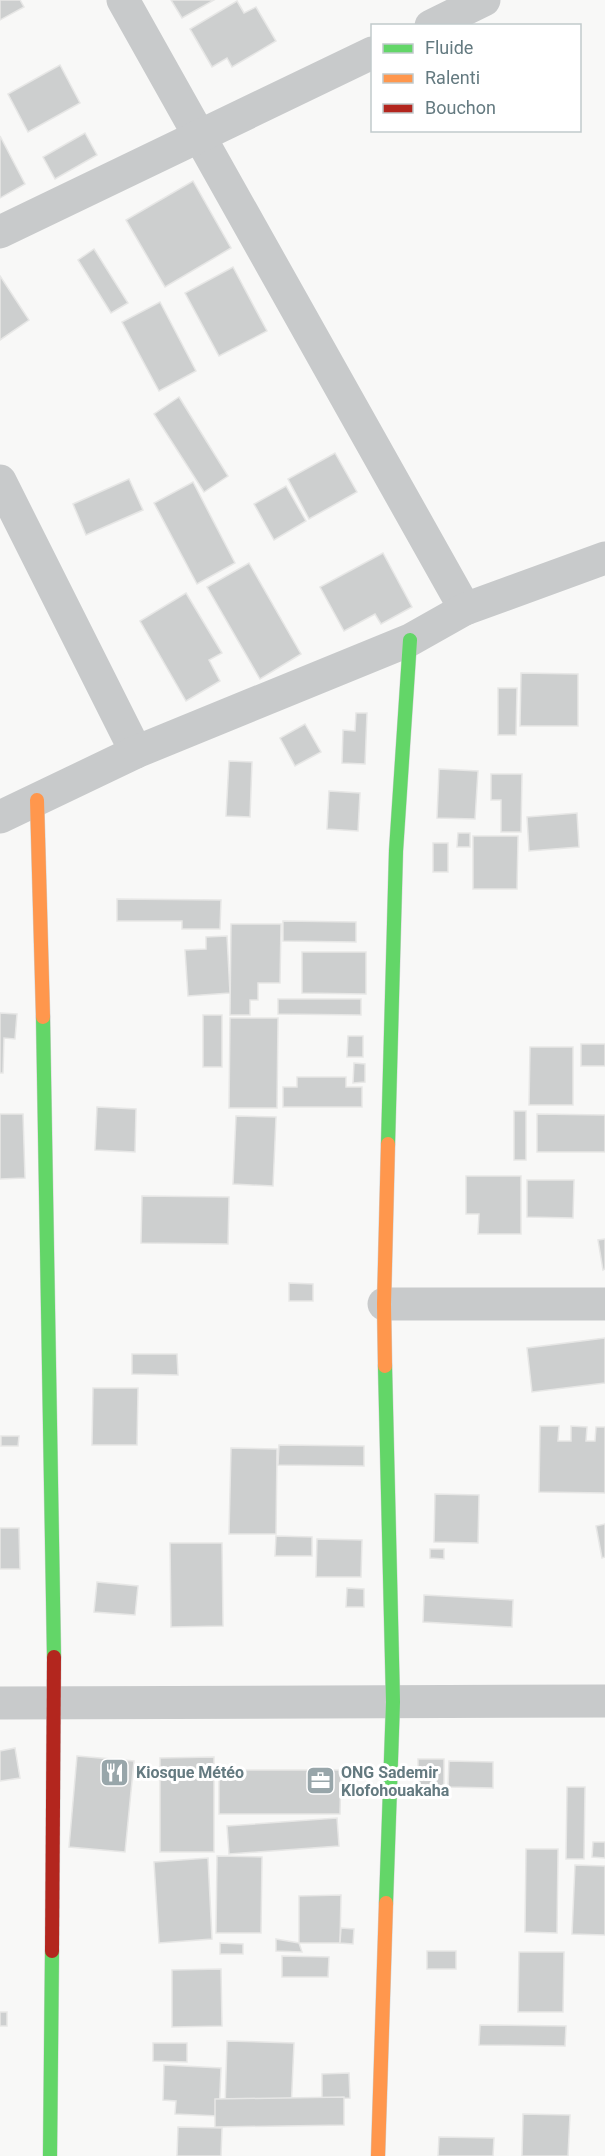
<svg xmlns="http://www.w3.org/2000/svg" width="605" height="2156" font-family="Roboto,sans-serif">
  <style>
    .building { fill: #cdcfcf; stroke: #e7e7e6; stroke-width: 1.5 }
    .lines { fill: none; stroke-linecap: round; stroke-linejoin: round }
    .fast-casing { stroke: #d2d4d4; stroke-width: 15 }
    .slow-casing { stroke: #d2d4d4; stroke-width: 15 }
    .jam-casing { stroke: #d2d4d4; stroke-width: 15 }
    .street { stroke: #c8cacb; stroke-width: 33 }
    .fast { stroke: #63d668; stroke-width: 14 }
    .slow { stroke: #ff974d; stroke-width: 14 }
    .jam { stroke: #b3261e; stroke-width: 14 }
    .labels { text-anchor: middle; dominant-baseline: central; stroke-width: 6; stroke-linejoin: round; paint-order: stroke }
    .poi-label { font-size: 16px; font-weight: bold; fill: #647a80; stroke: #fff; text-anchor: start }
  </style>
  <rect width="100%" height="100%" fill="#f8f8f7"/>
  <g class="building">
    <path d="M0 0H20L24 7 0 20Z"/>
    <path d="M171 0H214L182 18Z"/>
    <path d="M237 1 244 13 256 7 276 41 232 67 227 58 212 67 190 29Z"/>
    <path d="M60 65 80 103 28 132 8 94Z"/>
    <path d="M85 133 97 155 55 179 43 157Z"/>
    <path d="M0 136 25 184 0 198Z"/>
    <path d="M193 181 231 248 165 287 126 220Z"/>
    <path d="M94 249 128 303 111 313 78 260Z"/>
    <path d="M233 267 267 331 219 356 185 293Z"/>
    <path d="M0 276 29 320 0 340Z"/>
    <path d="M160 302 196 371 159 391 122 322Z"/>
    <path d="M179 397 228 476 204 492 154 414Z"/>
    <path d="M335 453 357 492 309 519 288 479Z"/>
    <path d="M129 479 143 510 86 535 73 504Z"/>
    <path d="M193 482 235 563 197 584 154 503Z"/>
    <path d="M286 486 306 521 274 540 254 504Z"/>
    <path d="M383 553 412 607 381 624 375 614 344 631 320 587Z"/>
    <path d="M249 563 301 654 260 679 207 587Z"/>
    <path d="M186 593 222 653 209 660 220 681 186 701 140 621Z"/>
    <path d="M521 673 578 674V726H520Z"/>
    <path d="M498 688H517L516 735H498Z"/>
    <path d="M356 713H367L365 764 342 763 343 730 355 731Z"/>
    <path d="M305 724 321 752 295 766 280 738Z"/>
    <path d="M229 761 252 762 250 817 226 816Z"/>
    <path d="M439 769 478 771 475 819 437 818Z"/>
    <path d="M491 774H522L521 832H501V800H491Z"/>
    <path d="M329 791 360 793 358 831 327 829Z"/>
    <path d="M577 813 579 847 529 851 527 817Z"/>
    <path d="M458 833H470V847H457Z"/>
    <path d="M473 836H518L517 889H473Z"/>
    <rect x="433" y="843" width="15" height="29"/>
    <path d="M117 899 221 900 220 929H182V921H117Z"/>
    <path d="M283 921 356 922V942L283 941Z"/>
    <path d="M231 924H281L280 983H258V1000H250V1015H230Z"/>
    <path d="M227 936 230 993 188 996 185 950 206 949V937Z"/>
    <path d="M302 952H366V994L302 993Z"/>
    <path d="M278 999H361V1015L278 1014Z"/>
    <path d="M0 1013 17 1014 15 1039 4 1038 3 1073H0Z"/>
    <rect x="203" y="1015" width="19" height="52"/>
    <path d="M230 1018H278L277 1108H229Z"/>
    <path d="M348 1036H363V1057H347Z"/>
    <rect x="581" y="1044" width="24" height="22"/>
    <path d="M530 1047H573V1105H529Z"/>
    <path d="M354 1063 365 1064V1082L353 1083Z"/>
    <path d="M297 1077H346V1087H362V1107H283V1087H297Z"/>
    <path d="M97 1107 136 1109 135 1152 95 1150Z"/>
    <rect x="514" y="1111" width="12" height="49"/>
    <path d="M0 1114H23L25 1178 0 1179Z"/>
    <path d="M537 1114 605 1115V1152H537Z"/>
    <path d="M236 1116 276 1117 273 1186 233 1184Z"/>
    <path d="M466 1176H521V1234H478L479 1214H466Z"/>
    <path d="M527 1180H574L573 1218 527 1217Z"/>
    <path d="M142 1196 229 1197 228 1244 141 1243Z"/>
    <path d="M605 1239V1269L603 1270 598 1240Z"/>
    <path d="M289 1283 313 1284V1301H289Z"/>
    <path d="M605 1338V1383L532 1392 527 1348Z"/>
    <path d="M132 1354H177L178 1375 132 1374Z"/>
    <path d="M93 1388H138L137 1445H92Z"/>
    <path d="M540 1426H559L558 1441H571V1426L587 1427 586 1441H595L596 1427H605V1493L539 1492Z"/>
    <path d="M1 1436H19L18 1446H1Z"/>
    <path d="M279 1445 364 1446V1466L278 1465Z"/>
    <path d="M231 1448 277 1449 276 1534H229Z"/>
    <path d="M435 1494 479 1495 478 1543 434 1542Z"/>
    <path d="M605 1524V1557L602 1558 596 1526Z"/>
    <path d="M0 1528H19L20 1569H0Z"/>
    <path d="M276 1536 312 1537V1556H275Z"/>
    <path d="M317 1539 362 1540 361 1577H316Z"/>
    <path d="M170 1543H222L223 1626 171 1627Z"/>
    <path d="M430 1549H444V1559L430 1558Z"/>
    <path d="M97 1582 138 1586 135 1615 94 1612Z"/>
    <path d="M347 1588 364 1589V1607H346Z"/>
    <path d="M424 1595 513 1600 512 1627 423 1622Z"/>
    <path d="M15 1748 20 1778 0 1781V1751Z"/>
    <path d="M77 1756 134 1761 125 1852 69 1847Z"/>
    <path d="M214 1757V1852H160V1758Z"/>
    <path d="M418 1759H444V1790L418 1789Z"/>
    <path d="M449 1761 493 1762V1788L448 1787Z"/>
    <path d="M219 1770H341L340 1814H219Z"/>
    <path d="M567 1787H585L584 1859H566Z"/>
    <path d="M337 1818 339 1846 229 1854 227 1826Z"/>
    <path d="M593 1842H605V1858L592 1857Z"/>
    <path d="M526 1849H558L557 1933 525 1932Z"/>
    <path d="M217 1856 262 1857 261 1933H216Z"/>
    <path d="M208 1858 212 1939 159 1943 154 1862Z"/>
    <path d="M575 1865 605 1866V1935L572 1934Z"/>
    <path d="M341 1895 340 1943H299V1896Z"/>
    <path d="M341 1928 354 1929 353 1944 340 1943Z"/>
    <path d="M276 1939 299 1943 302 1952 276 1951Z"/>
    <path d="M220 1943 243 1944V1954H220Z"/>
    <rect x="427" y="1951" width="29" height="18"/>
    <path d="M519 1952H564L563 2012H518Z"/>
    <path d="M282 1956 329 1957 328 1977H282Z"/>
    <path d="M221 1969 222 2026 172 2027V1970Z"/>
    <rect x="0" y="2012" width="7" height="14"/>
    <path d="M480 2025 566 2026 565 2046 479 2045Z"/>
    <path d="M227 2041 294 2043 291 2111 225 2109Z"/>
    <path d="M153 2043H187V2062L153 2061Z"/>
    <path d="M164 2065 221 2068 219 2116 175 2114 176 2101 163 2100Z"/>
    <path d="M349 2073 350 2098 322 2099V2074Z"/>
    <path d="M344 2097V2125L215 2127V2099Z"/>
    <path d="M523 2114 570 2115 568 2156H522Z"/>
    <path d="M178 2127 222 2128 221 2156H177Z"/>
    <path d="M439 2137 494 2138 493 2156H438Z"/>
  </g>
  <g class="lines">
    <defs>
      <g id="fast">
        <path d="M43 1017 54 1657"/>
        <path d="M388 1144 396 851 410 640"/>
        <path d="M385 1366 393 1702 386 1903"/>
        <path d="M50 2156 52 1951"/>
      </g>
      <g id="slow">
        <path d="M37 800 43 1017"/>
        <path d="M385 1366 384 1304 388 1144"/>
        <path d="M378 2156 386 1903"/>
      </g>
      <path id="jam" d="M52 1951 54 1657"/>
    </defs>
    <use href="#fast" class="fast-casing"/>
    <use href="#slow" class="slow-casing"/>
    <use href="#jam" class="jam-casing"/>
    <g class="street">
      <path d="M123 0 465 609"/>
      <path d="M431 26 484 0"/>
      <path d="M0 232 372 53"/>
      <path d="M0 481 136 752"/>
      <path d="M0 817 136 752 410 640 465 609 605 558"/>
      <path d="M384 1304H605"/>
      <path d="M0 1703 605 1701"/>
    </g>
    <use href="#fast" class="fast"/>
    <use href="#slow" class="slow"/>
    <use href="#jam" class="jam"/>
  </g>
  <defs>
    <symbol id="restaurant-square" viewBox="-11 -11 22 22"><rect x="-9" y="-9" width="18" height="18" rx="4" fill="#98a6aa" stroke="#fff"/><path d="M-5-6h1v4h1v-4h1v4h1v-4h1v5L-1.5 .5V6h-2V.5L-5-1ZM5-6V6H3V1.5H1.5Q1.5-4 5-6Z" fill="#fff"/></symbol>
    <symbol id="office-square" viewBox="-11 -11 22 22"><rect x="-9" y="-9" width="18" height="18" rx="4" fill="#98a6aa" stroke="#fff"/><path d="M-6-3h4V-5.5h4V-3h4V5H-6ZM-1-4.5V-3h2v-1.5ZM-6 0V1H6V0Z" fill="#fff"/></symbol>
  </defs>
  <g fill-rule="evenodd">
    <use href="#restaurant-square" x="98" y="1756" width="33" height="33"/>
    <use href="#office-square" x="304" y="1764" width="33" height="33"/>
  </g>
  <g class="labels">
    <g class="poi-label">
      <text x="136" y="1772">Kiosque Météo</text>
      <text x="341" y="1772">ONG Sademir<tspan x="341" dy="18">Klofohouakaha</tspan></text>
    </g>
  </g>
  <rect x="371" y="24" width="210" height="108" fill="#ffffff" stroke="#c1cacc" stroke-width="1.5"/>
  <rect x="383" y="44" width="30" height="9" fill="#63d668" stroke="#c1cacc" stroke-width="1.5"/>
  <text x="425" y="54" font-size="18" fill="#647a80">Fluide</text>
  <rect x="383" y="74" width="30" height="9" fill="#ff974d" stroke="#c1cacc" stroke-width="1.5"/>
  <text x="425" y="84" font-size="18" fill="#647a80">Ralenti</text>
  <rect x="383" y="104" width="30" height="9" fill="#b3261e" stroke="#c1cacc" stroke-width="1.5"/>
  <text x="425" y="114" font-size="18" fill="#647a80">Bouchon</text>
</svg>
